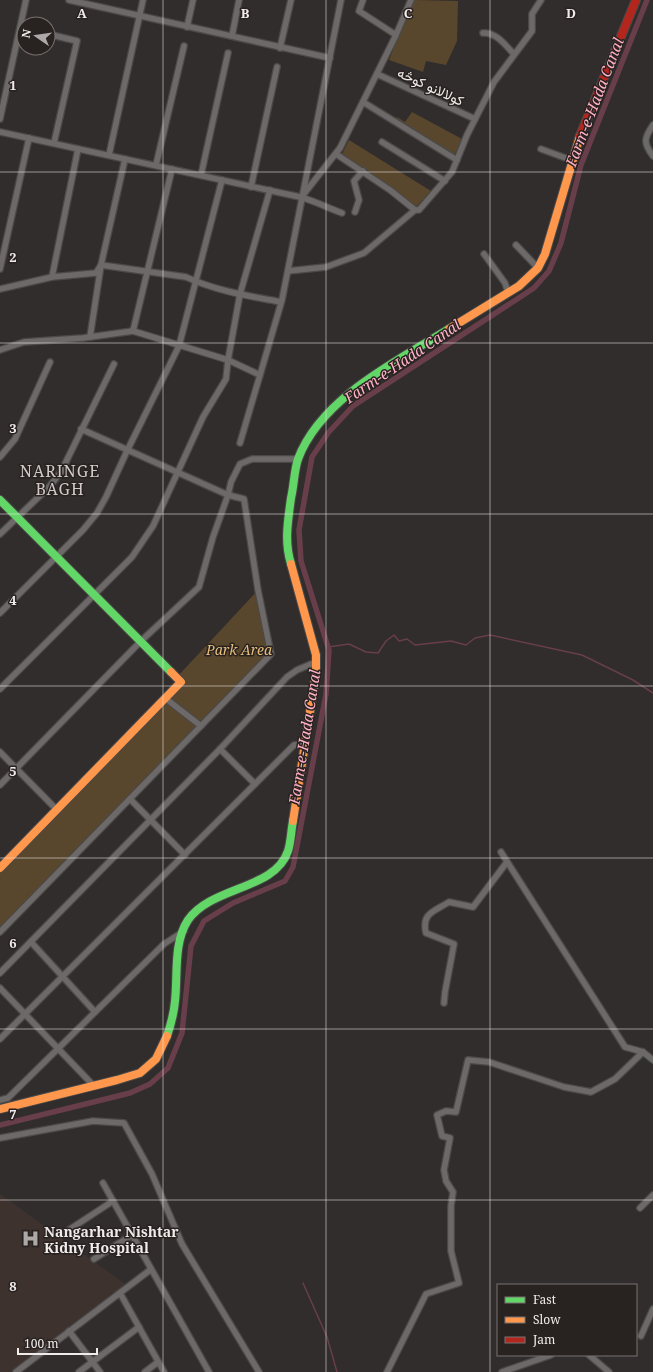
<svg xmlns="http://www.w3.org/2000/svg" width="653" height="1372" font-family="'Noto Serif',Vazirmatn,serif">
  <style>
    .built { fill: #3e322f }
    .green { fill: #59472d }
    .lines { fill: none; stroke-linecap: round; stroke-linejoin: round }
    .stream { stroke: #683e4a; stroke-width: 1.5 }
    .canal { stroke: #683e4a; stroke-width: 5.5 }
    .street-casing { stroke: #4b4948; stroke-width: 8 }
    .fast-casing { stroke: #4b4948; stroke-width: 10 }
    .slow-casing { stroke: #4b4948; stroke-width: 10 }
    .jam-casing { stroke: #4b4948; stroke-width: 10 }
    .street { stroke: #6c6968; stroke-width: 5.5 }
    .fast { stroke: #63d668; stroke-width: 8 }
    .slow { stroke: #ff974d; stroke-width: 8 }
    .jam { stroke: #b3261e; stroke-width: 8 }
    .grid { fill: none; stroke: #f0eceb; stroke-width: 1; stroke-opacity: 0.55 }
    .labels { text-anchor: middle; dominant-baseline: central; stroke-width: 3; stroke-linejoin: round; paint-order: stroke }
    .street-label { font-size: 14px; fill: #f0eceb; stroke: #282220 }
    .park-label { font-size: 14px; font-style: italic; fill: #e6bd7d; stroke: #282220 }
    .poi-label { font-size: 14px; font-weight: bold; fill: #f0eceb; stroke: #282220; text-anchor: start }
    .water-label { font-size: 15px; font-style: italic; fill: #feb0c6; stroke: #282220 }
    .quarter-label { font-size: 16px; letter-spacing: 1px; fill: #d2cac8; stroke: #282220 }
    .grid-label { font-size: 13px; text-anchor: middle; font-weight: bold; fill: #f0eceb; stroke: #282220; stroke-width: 3; stroke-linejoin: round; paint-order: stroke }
  </style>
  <rect width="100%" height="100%" fill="#302d2c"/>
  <path class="built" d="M0 1194 125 1284 10 1372H0Z"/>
  <g class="green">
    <path d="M415 0 458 1 457 41 446 65 426 61 423 72 389 60 410 7Z"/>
    <path d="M412 112 462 139 453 158 394 123 397 117 405 122Z"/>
    <path d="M349 140 431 191 415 208 342 154Z"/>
    <path d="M258 590 271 654 0 932V868L181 682 177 677Z"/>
  </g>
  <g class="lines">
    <g class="stream">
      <path d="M328 647 349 644 366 652 378 653 386 641 394 635 399 641 407 639 415 645 451 641 466 645 475 638 490 635 582 655 633 680 653 693"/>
      <path d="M303 1283 327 1337 337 1372"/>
    </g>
    <path class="canal" d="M0 1125 130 1093 150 1084 168 1068 182 1033 191 946 204 921 233 903 285 881 293 867 326 694 329 650 301 561 299 530 312 457 328 433 353 406 534 288 549 271 561 243 581 165 647 0"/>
    <defs>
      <g id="street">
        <path d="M69 0 330 58"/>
        <path d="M363 0 359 11 396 35"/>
        <path d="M187 27 193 0"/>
        <path d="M483 33C496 32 505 45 514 54"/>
        <path d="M48 34 77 41 54 143"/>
        <path d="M232 36 239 0"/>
        <path d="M280 48 291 0"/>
        <path d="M377 74 475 119"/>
        <path d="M363 102 457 160"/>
        <path d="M0 119 26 0"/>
        <path d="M653 125C644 138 643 143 653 156"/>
        <path d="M0 132 300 197C315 201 328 208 342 213"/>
        <path d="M382 142 445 181"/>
        <path d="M541 149 571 160"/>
        <path d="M336 154 390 190 415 210"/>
        <path d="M109 155 143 0"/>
        <path d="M156 165 184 46"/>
        <path d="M201 175 228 53"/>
        <path d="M251 187 277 67"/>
        <path d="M303 195 340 148 396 35 411 0"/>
        <path d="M355 212 359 200 354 181 363 171"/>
        <path d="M516 245 538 268"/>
        <path d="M484 254 505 283 508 292"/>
        <path d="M0 269 29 138"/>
        <path d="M288 271 326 267 364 253 415 210H419L452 172 467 135 494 82 532 31V14L541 0"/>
        <path d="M52 277 78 149"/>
        <path d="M0 289 52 277 96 273 101 265 186 277C216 291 249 296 281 302"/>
        <path d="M133 331 172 169"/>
        <path d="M90 337 101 265 125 159"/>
        <path d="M0 350 24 342 83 338 133 331 228 360 260 375 240 443"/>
        <path d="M260 375 282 300 341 0"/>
        <path d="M0 457 15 439 50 362"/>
        <path d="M0 534 49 487 61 472 114 364"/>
        <path d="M0 613 83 530 97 513 106 497 127 451 179 346 222 180"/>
        <path d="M0 689 132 557 153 526 203 417 226 379 228 360 240 294 270 190"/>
        <path d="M165 698 201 726"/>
        <path d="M220 749 255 784"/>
        <path d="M0 752 57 810"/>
        <path d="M0 785 141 641 199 587 213 537 228 495 231 482 240 464 252 459H299"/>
        <path d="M130 799 185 855"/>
        <path d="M501 852 625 1047 643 1052 653 1060"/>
        <path d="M0 932 271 654 258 590 244 499 228 495 81 429"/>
        <path d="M31 942 95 1012"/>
        <path d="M0 973 220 749 287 677 297 670 316 662"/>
        <path d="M0 988 93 1085"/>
        <path d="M444 1003 445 992 454 944 426 933C421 913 435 911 449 902L473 907 507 862"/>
        <path d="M0 1039 294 745 305 744"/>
        <path d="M0 1100 8 1098 164 944 184 931"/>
        <path d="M0 1138 93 1121 124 1123 152 1174 182 1244 259 1372"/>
        <path d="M103 1183 209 1372"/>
        <path d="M640 1208 653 1195"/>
        <path d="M61 1235 113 1201"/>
        <path d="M94 1259 132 1235"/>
        <path d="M120 1293 164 1372"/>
        <path d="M69 1331 100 1372"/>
        <path d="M641 1336 653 1309"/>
        <path d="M589 1355 609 1372"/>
        <path d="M16 1372 150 1270"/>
        <path d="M79 1372 139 1327"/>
        <path d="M145 1372 158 1362"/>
        <path d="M387 1372 426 1294 459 1283 451 1251V1206L453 1192 446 1181 444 1170 450 1138 442 1136 437 1115 446 1111 456 1112 468 1060 489 1062 564 1087 591 1092 615 1079 643 1052"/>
        <path d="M502 1372 551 1355"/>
      </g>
      <g id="fast">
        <path d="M0 500 171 672"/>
        <path d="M291 564C284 541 288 521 291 498 294 486 294 471 298 459 321 398 397 361 449 329"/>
        <path d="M167 1036C171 1024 174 1013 175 1001 178 975 173 943 188 920 212 886 275 890 288 851 291 842 291 831 293 821"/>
      </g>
      <g id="slow">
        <path d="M449 329 519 286 538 268 545 254 580 136"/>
        <path d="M291 564 316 655V673L293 821"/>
        <path d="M0 868 181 682 171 672"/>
        <path d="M0 1109 117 1080 140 1073 156 1059 167 1036"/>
      </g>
      <path id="jam" d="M580 136 636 0"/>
    </defs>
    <use href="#street" class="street-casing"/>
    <use href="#fast" class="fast-casing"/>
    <use href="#slow" class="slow-casing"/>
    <use href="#jam" class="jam-casing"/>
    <use href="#street" class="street"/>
    <use href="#fast" class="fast"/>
    <use href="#slow" class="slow"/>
    <use href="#jam" class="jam"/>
  </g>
  <path class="grid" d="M163 0V1372M326 0V1372M490 0V1372M0 172H653M0 343H653M0 514H653M0 686H653M0 858H653M0 1029H653M0 1200H653"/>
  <defs>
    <symbol id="hospital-bare" viewBox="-9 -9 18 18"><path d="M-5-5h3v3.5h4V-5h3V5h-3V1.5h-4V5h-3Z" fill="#ada9a8" stroke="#282220" stroke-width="2.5" paint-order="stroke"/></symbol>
  </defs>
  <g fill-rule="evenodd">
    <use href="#hospital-bare" x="18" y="1226" width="25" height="25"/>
  </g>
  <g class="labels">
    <g class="street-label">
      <text transform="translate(431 86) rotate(25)">کولالانو کوڅه</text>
    </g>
    <g class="park-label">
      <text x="239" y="649">Park Area</text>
    </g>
    <g class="poi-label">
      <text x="44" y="1231">Nangarhar Nishtar<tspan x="44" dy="16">Kidny Hospital</tspan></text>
    </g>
    <g class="water-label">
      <text transform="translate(594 102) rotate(-69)">Farm-e-Hada Canal</text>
      <text transform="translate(402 361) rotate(-34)">Farm-e-Hada Canal</text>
      <text transform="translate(304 737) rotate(-81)">Farm-e-Hada Canal</text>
    </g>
    <g class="quarter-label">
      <text x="60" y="471">NARINGE<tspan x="60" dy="18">BAGH</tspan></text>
    </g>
  </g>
  <g class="grid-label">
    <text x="82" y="18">A</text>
    <text x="245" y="18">B</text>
    <text x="408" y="18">C</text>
    <text x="571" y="18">D</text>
    <text x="13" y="90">1</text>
    <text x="13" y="262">2</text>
    <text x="13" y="433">3</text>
    <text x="13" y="605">4</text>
    <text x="13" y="776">5</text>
    <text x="13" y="948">6</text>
    <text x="13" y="1119">7</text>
    <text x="13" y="1291">8</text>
  </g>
  <rect x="497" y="1284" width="140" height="72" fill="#282220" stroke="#787371"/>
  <rect x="505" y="1297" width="20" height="6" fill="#63d668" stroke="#787371"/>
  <text x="533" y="1304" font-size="12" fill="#f0eceb">Fast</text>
  <rect x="505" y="1317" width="20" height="6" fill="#ff974d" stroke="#787371"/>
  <text x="533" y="1324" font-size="12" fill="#f0eceb">Slow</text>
  <rect x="505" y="1337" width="20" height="6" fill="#b3261e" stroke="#787371"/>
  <text x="533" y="1344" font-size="12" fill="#f0eceb">Jam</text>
  <g transform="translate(36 36) rotate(283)"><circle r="19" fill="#282220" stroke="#787371"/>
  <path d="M0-3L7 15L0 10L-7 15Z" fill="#ada9a8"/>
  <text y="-6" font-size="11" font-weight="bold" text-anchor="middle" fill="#f0eceb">N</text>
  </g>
  <path d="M18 1348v6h79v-6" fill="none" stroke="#f0eceb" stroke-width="2"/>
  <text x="24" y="1348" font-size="12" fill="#f0eceb" stroke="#282220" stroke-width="3" paint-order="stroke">100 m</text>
</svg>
